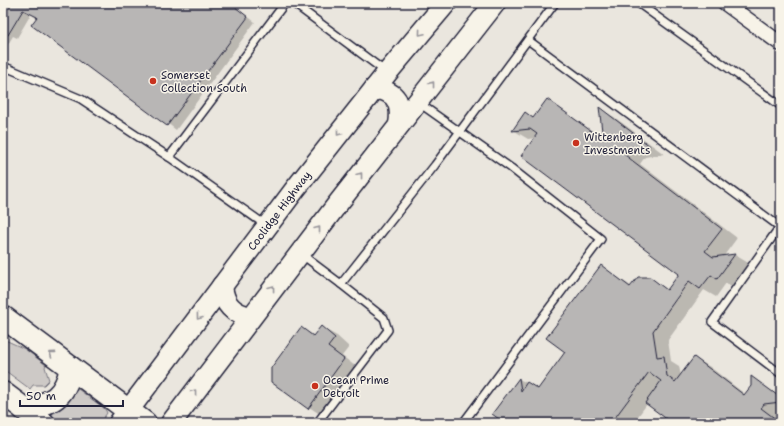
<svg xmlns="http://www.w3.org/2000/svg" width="784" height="426" font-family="'Shantell Sans',sans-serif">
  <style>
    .green { fill: #cdc9c6; stroke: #787680 }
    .shadow { fill: #0003 }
    .building { fill: #b8b6b5; stroke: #22223b }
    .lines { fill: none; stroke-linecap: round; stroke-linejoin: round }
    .service-casing { stroke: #22223b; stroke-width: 10 }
    .minor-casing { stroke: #22223b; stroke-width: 17 }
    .secondary-casing { stroke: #22223b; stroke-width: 23 }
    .primary-casing { stroke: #22223b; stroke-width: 25 }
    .service { stroke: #f7f3e8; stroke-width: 7 }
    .minor { stroke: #f7f3e8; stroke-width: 14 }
    .secondary { stroke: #f7f3e8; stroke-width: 20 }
    .primary { stroke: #f7f3e8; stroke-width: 22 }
    .oneway { stroke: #97959a }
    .poi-dot { fill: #c8321e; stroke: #f7f3e8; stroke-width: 1.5 }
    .labels { text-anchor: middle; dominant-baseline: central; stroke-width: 3; stroke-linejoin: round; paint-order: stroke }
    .poi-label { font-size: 11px; fill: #22223b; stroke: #f7f3e8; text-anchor: start }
    .street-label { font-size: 11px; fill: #22223b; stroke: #f7f3e8 }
  </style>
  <rect width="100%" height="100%" fill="#eae6de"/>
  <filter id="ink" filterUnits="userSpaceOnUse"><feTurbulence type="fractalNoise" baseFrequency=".025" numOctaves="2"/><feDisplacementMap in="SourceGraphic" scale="8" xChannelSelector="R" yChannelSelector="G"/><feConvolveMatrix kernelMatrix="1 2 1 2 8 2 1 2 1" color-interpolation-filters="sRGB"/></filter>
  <g filter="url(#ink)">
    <g class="green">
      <path d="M3 339 25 349 46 365 45 367 49 380 44 385H33L30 389 3 369Z"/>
      <path d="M78 389 105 409 107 413 100 423H62L52 415 53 410 67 402Z"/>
    </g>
    <g class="shadow">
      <path d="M3 3H230L255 22 176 130 31 14 17 38 13 36 7 46 3 44Z"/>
      <path d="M547 101 599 136 603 132 600 109 614 117 664 154 645 157 640 164 737 238 723 257 735 255 750 264 733 287 726 283 716 297 704 290 668 340 671 361 679 366 681 376 695 358 710 367 746 395 752 386V378L781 397V412L776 417 781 421V423H673L647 404 633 423H498L501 419 493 414 519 379 539 389 567 352 601 266 632 287 650 278 668 290 680 274 535 138 528 139 513 130 526 113 534 118Z"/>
      <path d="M301 328 315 336 322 328 337 336 349 347 342 356 359 369 324 417 272 382Z"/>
    </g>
    <g class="building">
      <path d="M3 3H230L248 17 167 126 31 25 37 17 23 10 8 35 5 33 3 36Z"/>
      <path d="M547 99 598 136 602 131 599 107 650 146 629 149 625 155 722 229 705 251 713 257 735 254 717 279 711 275 700 289 689 281 653 331 657 357 664 356 667 376 675 382 694 357 744 395 751 386V376L781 398V402L764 404 761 408 781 423H672L645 403 661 381 649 372 611 423H497L499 419 492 414 519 378 521 391 527 382 538 389 565 352 546 338 601 265 630 287 638 277H650L667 290 679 274 521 156 537 134 530 129 512 131 525 112 533 118Z"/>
      <path d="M321 326 335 338 328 347 344 359 308 409 271 382V368L301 327 313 336Z"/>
    </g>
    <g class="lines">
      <defs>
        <g id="service">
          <path d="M293 3 386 72"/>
          <path d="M638 3 781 106"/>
          <path d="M528 40 780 227"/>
          <path d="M3 66 81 99 169 157 267 226"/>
          <path d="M419 103 511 168 601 239 463 423"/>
          <path d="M169 157 285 3"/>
          <path d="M781 225 712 322 781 374"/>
          <path d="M301 254 341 284"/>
          <path d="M317 423 388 330 384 318 341 284 435 165 555 3"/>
        </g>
        <path id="minor" d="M725 3 781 44"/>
        <g id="secondary">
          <path d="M375 88C398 92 402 105 399 125"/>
          <path d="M222 286C224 304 233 314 251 317"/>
          <path id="s1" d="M119 423 296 188 387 73 446 3"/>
          <path d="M171 423 336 206 495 3"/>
        </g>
        <g id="primary">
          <path d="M3 317 145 423"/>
          <path d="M3 393 43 423"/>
          <path d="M24 409C52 404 65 397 71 368"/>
        </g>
      </defs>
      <use href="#service" class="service-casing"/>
      <use href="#minor" class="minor-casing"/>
      <use href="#secondary" class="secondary-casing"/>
      <use href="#primary" class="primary-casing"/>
      <use href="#service" class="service"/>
      <use href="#minor" class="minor"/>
      <use href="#secondary" class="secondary"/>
      <use href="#primary" class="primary"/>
    </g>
    <defs><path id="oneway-chevron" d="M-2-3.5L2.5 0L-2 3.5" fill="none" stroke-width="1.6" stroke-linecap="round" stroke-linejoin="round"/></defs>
    <g class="oneway">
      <use href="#oneway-chevron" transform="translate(421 33) rotate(130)"/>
      <use href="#oneway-chevron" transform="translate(432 84) rotate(-52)"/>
      <use href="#oneway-chevron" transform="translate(339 133) rotate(128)"/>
      <use href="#oneway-chevron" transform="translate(360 175) rotate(-52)"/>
      <use href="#oneway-chevron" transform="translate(318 229) rotate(-52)"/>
      <use href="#oneway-chevron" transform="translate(272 288) rotate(-53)"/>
      <use href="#oneway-chevron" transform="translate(199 317) rotate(127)"/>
      <use href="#oneway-chevron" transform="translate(52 354) rotate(-144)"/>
      <use href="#oneway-chevron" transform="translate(194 392) rotate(-53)"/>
    </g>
  </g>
  <g class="poi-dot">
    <circle cx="153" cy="81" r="4"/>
    <circle cx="576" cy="143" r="4"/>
    <circle cx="315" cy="386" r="4"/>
  </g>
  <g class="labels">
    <g class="poi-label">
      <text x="161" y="75">Somerset<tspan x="161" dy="13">Collection South</tspan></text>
      <text x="584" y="137">Wittenberg<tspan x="584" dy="13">Investments</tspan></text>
      <text x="323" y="380">Ocean Prime<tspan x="323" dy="13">Detroit</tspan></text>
    </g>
    <g class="street-label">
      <text stroke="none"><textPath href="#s1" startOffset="266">Coolidge Highway</textPath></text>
    </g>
  </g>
  <rect width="784" height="426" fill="none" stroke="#f7f3e8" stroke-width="16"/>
  <rect x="8" y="8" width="768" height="410" fill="none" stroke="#22223b" stroke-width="1.5" filter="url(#ink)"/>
  <path d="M20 400v6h103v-6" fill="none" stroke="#22223b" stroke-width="2"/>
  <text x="26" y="400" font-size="12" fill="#22223b" stroke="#f7f3e8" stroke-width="3" paint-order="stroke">50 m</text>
</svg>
